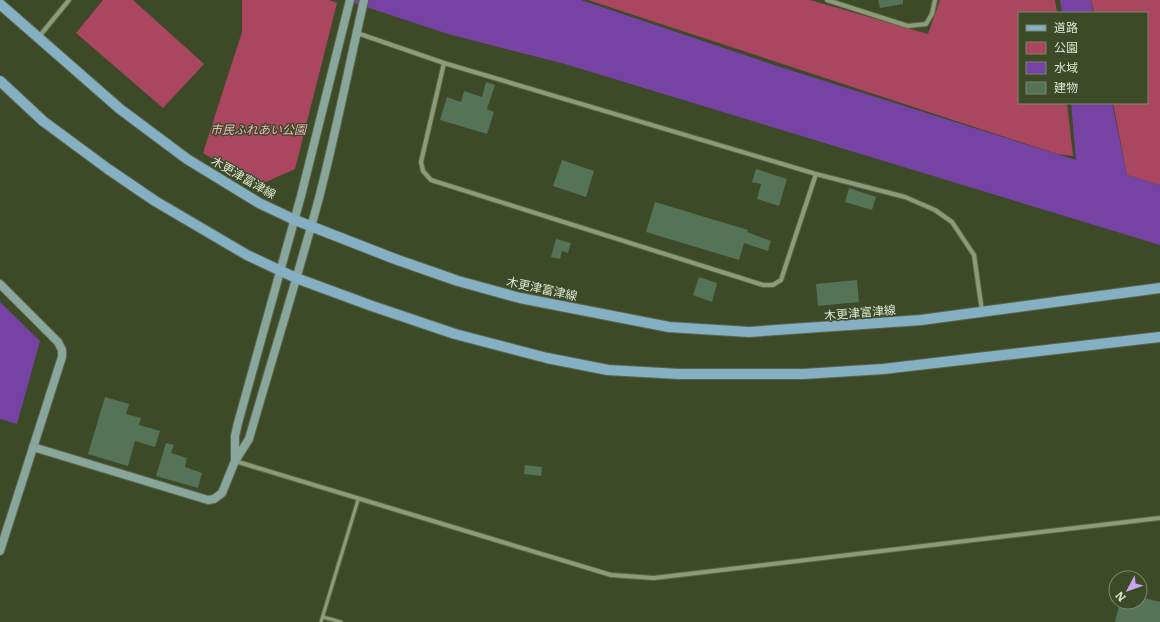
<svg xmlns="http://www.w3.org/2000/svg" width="1160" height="622" font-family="Literata,'Noto Sans JP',serif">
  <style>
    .green { fill: #aa4660 }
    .water { fill: #7642a3 }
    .building { fill: #557357 }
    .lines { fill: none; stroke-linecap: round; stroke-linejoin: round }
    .lane-casing { stroke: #5a6649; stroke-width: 5 }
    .street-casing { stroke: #5a6649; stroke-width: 6 }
    .secondary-casing { stroke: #5a6649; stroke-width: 10 }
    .primary-casing { stroke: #5a6649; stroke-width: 12 }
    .lane { stroke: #8d9c78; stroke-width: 3 }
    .street { stroke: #8d9c78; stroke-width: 4 }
    .secondary { stroke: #89a69d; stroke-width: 8 }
    .primary { stroke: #85afc2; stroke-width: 10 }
    .labels { text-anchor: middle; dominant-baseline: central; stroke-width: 3; stroke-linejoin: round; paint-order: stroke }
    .park-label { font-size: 12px; font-style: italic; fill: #f0b2be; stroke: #3d4a28 }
    .street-label { font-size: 12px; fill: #dce5d1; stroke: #3d4a28 }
  </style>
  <rect width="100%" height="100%" fill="#3d4a28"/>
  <g class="green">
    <path d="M103 0H133L204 64 163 108 76 33Z"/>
    <path d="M242 0H329L337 3 295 169 257 186 203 153 242 32Z"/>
    <path d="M588 0H810L928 34 940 0H1055L1057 13H1019V103H1067L1073 156 1057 154Z"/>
    <path d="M1091 0H1160V185L1127 175 1113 103H1147V13H1094Z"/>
  </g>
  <g class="water">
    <path d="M345 0H581L777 66 1076 160 1071 103H1112L1127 175 1160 185V245L565 64 448 34Z"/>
    <path d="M1060 0H1091L1093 13H1062Z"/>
    <path d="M0 302 40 341 17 424 0 419Z"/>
  </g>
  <g class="building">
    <path d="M878 0H903V4L880 8Z"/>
    <path d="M486 82 495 85 487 109 494 112 487 134 440 120 447 97 461 102 464 91 482 97Z"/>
    <path d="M562 160 594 171 586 197 553 186Z"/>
    <path d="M756 169 787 179 779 206 757 199 761 184 752 182Z"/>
    <path d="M849 188 876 197 872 210 845 202Z"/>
    <path d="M655 202 748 230 747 232 771 241 768 251 744 243 739 260 646 232Z"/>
    <path d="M556 239 571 243 568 253 562 251 560 259 551 257Z"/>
    <path d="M699 277 717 283 712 302 693 295Z"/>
    <path d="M857 280 859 302 818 306 816 284Z"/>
    <path d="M105 397 129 404 126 414 141 418 139 425 160 431 155 447 135 441 128 466 88 454Z"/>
    <path d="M166 443 174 445 171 453 187 458 185 467 202 473 198 488 156 476Z"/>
    <path d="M525 465 542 467 541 476 524 474Z"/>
    <path d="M1140 597 1160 602V622H1115L1120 602H1140Z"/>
  </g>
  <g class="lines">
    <defs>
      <g id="lane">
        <path d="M323 617 341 622"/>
        <path d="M321 622 358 500"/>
      </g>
      <g id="street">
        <path d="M827 0 908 26 926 24 932 14 935 0"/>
        <path d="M357 33 444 63 816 174 905 197 935 210 952 222 974 255 982 311"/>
        <path d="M38 38 69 0"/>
        <path d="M444 63 421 162 423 171 431 180 763 285H773L781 280 816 174"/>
        <path d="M235 461 611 575 654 578 1160 518"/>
      </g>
      <g id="secondary">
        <path d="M0 284 58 342 62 350V357L0 551"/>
        <path d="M33 447 208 500 214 499 222 493 235 461 249 439C272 359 297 279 319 198 336 132 349 66 364 0"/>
        <path d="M235 460V436L238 423 301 196 350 0"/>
      </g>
      <g id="primary">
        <path d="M0 4 120 109 187 159 259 203 295 220 395 259 458 281 520 298 669 327 749 332 921 320 1160 288"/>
        <path d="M0 81 43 121 108 169 155 201 247 255 296 278 372 306 455 334 547 358 608 370 679 374H804L883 369 1160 337"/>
      </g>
    </defs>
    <use href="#lane" class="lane-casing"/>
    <use href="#street" class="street-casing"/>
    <use href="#secondary" class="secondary-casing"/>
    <use href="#primary" class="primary-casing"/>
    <use href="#lane" class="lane"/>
    <use href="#street" class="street"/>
    <use href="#secondary" class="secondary"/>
    <use href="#primary" class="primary"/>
  </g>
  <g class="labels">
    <g class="park-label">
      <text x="258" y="129">市民ふれあい公園</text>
    </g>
    <g class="street-label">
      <text transform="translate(244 177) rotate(30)">木更津富津線</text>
      <text transform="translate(542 288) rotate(12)">木更津富津線</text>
      <text transform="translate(860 312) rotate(-5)">木更津富津線</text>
    </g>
  </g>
  <rect x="1018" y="12" width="130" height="92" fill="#3d4a28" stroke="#7d886c"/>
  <rect x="1026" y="25" width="20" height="6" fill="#85afc2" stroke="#7d886c"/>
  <text x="1054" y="32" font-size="12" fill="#dce5d1">道路</text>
  <rect x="1026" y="42" width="20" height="12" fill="#aa4660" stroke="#7d886c"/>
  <text x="1054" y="52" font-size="12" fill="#dce5d1">公園</text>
  <rect x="1026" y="62" width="20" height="12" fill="#7642a3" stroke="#7d886c"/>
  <text x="1054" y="72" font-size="12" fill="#dce5d1">水域</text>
  <rect x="1026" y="82" width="20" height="12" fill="#557357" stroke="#7d886c"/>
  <text x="1054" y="92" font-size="12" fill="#dce5d1">建物</text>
  <g transform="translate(1128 590) rotate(229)"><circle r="19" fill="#3d4a28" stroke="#7d886c"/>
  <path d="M0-3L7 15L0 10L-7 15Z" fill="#c9a5ee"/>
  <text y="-6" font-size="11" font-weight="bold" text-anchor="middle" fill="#dce5d1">N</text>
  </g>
</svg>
